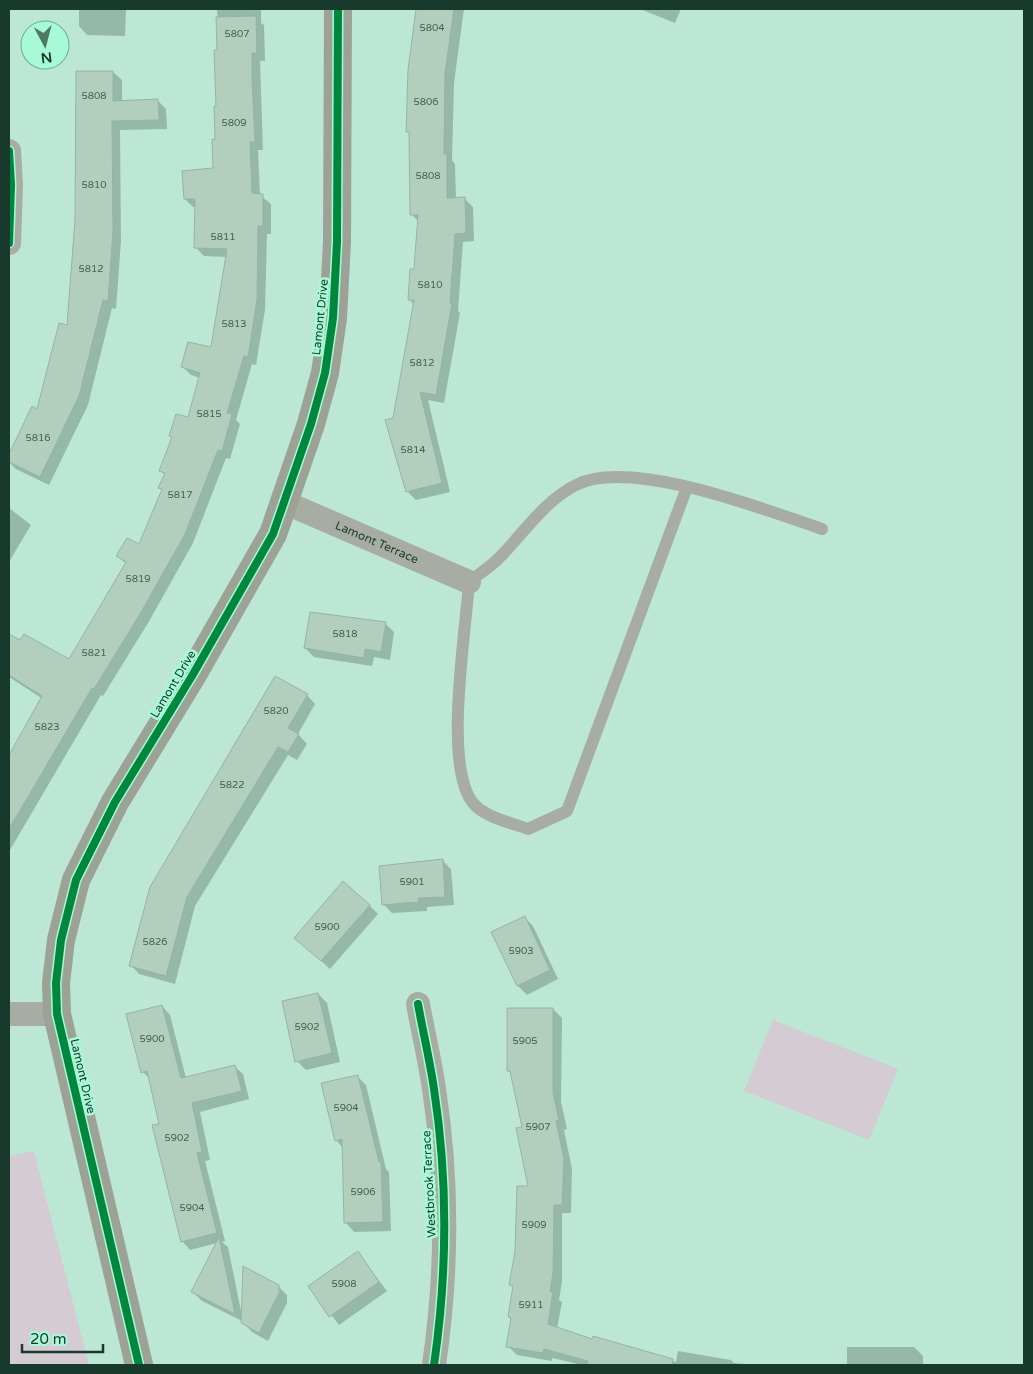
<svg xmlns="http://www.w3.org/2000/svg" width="1033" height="1374" font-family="'Varela Round',sans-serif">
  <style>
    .green { fill: #d4ccd2 }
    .shadow { fill: #0003 }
    .building { fill: #b2cfbe; stroke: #96b4a2 }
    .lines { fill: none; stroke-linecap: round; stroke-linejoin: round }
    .lane { stroke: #a7ada2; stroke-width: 12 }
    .street { stroke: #a7ada2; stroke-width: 24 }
    .secondary { stroke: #9ca295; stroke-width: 28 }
    .cycleway-casing { stroke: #a8fad7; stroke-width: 11 }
    .cycleway { stroke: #00873e; stroke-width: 8 }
    .labels { text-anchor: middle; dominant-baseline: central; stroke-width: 5; stroke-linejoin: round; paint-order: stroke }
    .number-label { font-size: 10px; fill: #416254 }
    .street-label { font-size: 12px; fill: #183a2d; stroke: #a8fad7 }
  </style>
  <rect width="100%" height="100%" fill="#bbe7d4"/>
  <g class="green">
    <path d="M773 1020 898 1069 869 1140 744 1091Z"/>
    <path d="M34 1151V1152L89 1365H9V1156Z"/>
  </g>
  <g class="shadow">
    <path d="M79 9H126L125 36 87 35 79 26Z"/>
    <path d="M217 9H261V23L264 25 265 61H260L263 150H258L260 195 271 204V234H267L265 310 256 365 252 364 236 420 240 424 230 459 226 458 193 543 148 623 103 696 101 695 10 850 9 757 43 699 9 677V635L70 660 126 564 118 556 139 546 163 490 160 487 165 475 160 470 173 438 171 436 189 419 200 378 191 375 183 367 212 349 227 257 204 256 195 247 196 207H193L185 199 215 169 219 52Z"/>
    <path d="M417 9H464L454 83 452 160 455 164 456 199 464 198 473 207 474 241 463 242 458 311 460 313 444 403 428 400 450 492 416 500 407 491 394 419 414 305 409 299 415 271 419 222 411 214 410 133 408 131 409 70Z"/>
    <path d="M640 9H681L675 23Z"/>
    <path d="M113 72 122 80V102L158 101 166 109 167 129 120 130 121 241 116 309 112 308 88 405 49 485 16 469 9 462V457L32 408 38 411 68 326Z"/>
    <path d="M9 508 31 525 9 562Z"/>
    <path d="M342 616 385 623 394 632 390 660 374 657 372 666 314 657 305 648Z"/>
    <path d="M307 695 315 704 298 734 307 744 297 760 288 755 195 906 175 984 139 974 131 965Z"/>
    <path d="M442 860 451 869 454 905 427 907V911L392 913 383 904 414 865V862Z"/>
    <path d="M369 905 378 914 330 969 296 938Z"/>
    <path d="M524 917 533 926 558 979 527 995 518 986 493 932Z"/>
    <path d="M318 994 327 1003 340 1062 306 1070 297 1061Z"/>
    <path d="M162 1006 170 1015 186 1078 234 1066 243 1074 249 1099 200 1112 210 1160 205 1161 225 1241 222 1242 228 1247 242 1316 278 1286 287 1295V1303L268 1341 252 1332 242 1321 202 1301 193 1292 217 1243 190 1250 182 1241 150 1079 143 1072Z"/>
    <path d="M553 1009 562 1018 561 1102 567 1129 564 1130 572 1169 571 1213H562V1282L559 1300 562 1302 557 1329 593 1341 594 1338 676 1362 678 1351 731 1360 734 1363 759 1365H582L552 1358V1361L517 1355 508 1346 512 1320 509 1317 514 1288 511 1284 530 1188 523 1128 511 1073 508 1070Z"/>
    <path d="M357 1076 366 1085 386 1169 389 1172 391 1231 354 1232 346 1223 343 1148 336 1140Z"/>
    <path d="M358 1253 387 1291 339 1325 310 1287Z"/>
    <path d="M847 1347H914L923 1356V1365H847Z"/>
  </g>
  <g class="building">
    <path d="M416 9H454L445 73 444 154H447V198L465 197 466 233 455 234 450 303H452L436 395 420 392 442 483 406 492 385 420 393 418 414 300H408L410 269H414L418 215H410L409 132H406L408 70Z"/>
    <path d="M256 16 257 53H252V79L255 142H250L252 193 263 194V226H258L257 300 248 357 244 356 227 413 232 414 222 451 218 450 185 534 140 614 94 689 92 688 9 829V755L42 696 9 675V634L20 640 24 634 69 659 126 562 116 556 127 538 139 544 162 489 158 488 165 473 159 471 172 437 169 436 176 414 188 417 200 373 181 367 188 342 211 347 227 249 194 248 195 199H184L182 171 213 168 212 139 215 140 214 106H216L214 50H217L216 17Z"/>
    <path d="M76 71H113V101L158 99 159 120 112 121 113 231 108 301 103 300 79 396 40 477 9 462V454L32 406 37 409 59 323 67 325 75 220Z"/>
    <path d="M310 612 386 622 381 652 365 649 364 658 304 648Z"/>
    <path d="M275 676 308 694 288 728 299 734 288 752 278 747 187 897 166 976 129 966 150 887Z"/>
    <path d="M443 859 445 897 418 898 419 902 382 905 379 866Z"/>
    <path d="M343 881 370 905 321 961 294 938Z"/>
    <path d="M525 916 550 970 517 986 491 932Z"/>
    <path d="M318 993 332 1053 295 1062 282 1001Z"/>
    <path d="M162 1005 181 1078 235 1065 242 1091 192 1103 202 1152 197 1153 217 1233 181 1242 152 1125 159 1124 147 1071 141 1073 126 1014Z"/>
    <path d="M507 1008H553V1093L559 1120 556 1121 564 1159 562 1205H554L553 1273 550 1292H553L548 1324 592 1339 593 1336 673 1359 672 1365H587L588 1361 544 1349 543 1353 506 1347 511 1318 508 1317 513 1286 509 1285 515 1252 517 1186H528L516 1128 522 1127 510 1071H507Z"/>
    <path d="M358 1075 379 1162H381L383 1222 344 1223 342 1139 335 1141 321 1083Z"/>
    <path d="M219 1237 235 1314 191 1292Z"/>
    <path d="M358 1251 379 1282 329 1317 308 1286Z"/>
    <path d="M243 1266 279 1285V1293L259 1333 241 1323Z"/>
  </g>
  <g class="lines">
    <path class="lane" d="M687 487 567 811 528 829C512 823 484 817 473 803 443 766 466 631 469 582 479 574 490 567 499 558 523 534 544 501 576 485 629 457 766 510 822 529"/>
    <g class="street">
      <path d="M9 151 11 185 9 243"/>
      <path id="s1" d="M286 503 469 582"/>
      <path d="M418 1004C423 1032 430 1061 434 1089 448 1180 447 1275 434 1365"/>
      <path d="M9 1014H57"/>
    </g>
    <path class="secondary" d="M139 1365 57 1014 56 983 61 940 76 880 115 802 192 676 273 534 311 424 325 373 333 318 337 242 338 9"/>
    <defs>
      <g id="cycleway">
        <path d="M9 151 11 185 9 243"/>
        <path d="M418 1004C423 1032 430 1061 434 1089 448 1180 447 1275 434 1365"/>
        <path d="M139 1365 57 1014 56 983 61 940 76 880 115 802 192 676 273 534 311 424 325 373 333 318 337 242 338 9"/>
      </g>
    </defs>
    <use href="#cycleway" class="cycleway-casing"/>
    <use href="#cycleway" class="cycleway"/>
  </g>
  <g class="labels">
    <g class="number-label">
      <text x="432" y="28">5804</text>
      <text x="237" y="34">5807</text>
      <text x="94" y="96">5808</text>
      <text x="426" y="102">5806</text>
      <text x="234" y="123">5809</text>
      <text x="428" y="176">5808</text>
      <text x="94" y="185">5810</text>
      <text x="223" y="237">5811</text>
      <text x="91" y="269">5812</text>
      <text x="430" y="285">5810</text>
      <text x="234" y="324">5813</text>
      <text x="422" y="363">5812</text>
      <text x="209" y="414">5815</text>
      <text x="38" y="438">5816</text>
      <text x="413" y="450">5814</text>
      <text x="180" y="495">5817</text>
      <text x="138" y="579">5819</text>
      <text x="345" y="634">5818</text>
      <text x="94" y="653">5821</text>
      <text x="276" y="711">5820</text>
      <text x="47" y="727">5823</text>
      <text x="232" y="785">5822</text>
      <text x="412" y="882">5901</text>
      <text x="327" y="927">5900</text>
      <text x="155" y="942">5826</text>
      <text x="521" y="951">5903</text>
      <text x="307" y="1027">5902</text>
      <text x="152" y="1039">5900</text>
      <text x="525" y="1041">5905</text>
      <text x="346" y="1108">5904</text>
      <text x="538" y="1127">5907</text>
      <text x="177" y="1138">5902</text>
      <text x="363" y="1192">5906</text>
      <text x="192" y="1208">5904</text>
      <text x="534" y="1225">5909</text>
      <text x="344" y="1284">5908</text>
      <text x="531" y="1305">5911</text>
    </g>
    <g class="street-label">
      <text transform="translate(320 317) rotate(-84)">Lamont Drive</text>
      <text stroke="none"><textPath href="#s1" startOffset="99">Lamont Terrace</textPath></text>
      <text transform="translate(173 684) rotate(-59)">Lamont Drive</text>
      <text transform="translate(83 1076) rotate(77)">Lamont Drive</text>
      <text transform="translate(429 1184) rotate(-93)">Westbrook Terrace</text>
    </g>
  </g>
  <rect width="1033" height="1374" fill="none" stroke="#183a2d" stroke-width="20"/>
  <g transform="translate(45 45) rotate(173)"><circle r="24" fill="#a8fad7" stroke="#6ead93"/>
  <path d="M0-4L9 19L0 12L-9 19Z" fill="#517767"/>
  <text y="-8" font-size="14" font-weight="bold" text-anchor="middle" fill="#183a2d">N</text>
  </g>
  <path d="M22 1344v8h81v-8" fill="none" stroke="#183a2d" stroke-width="2.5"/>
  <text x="30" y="1344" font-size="15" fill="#183a2d" stroke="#a8fad7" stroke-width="4" paint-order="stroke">20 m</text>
</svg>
